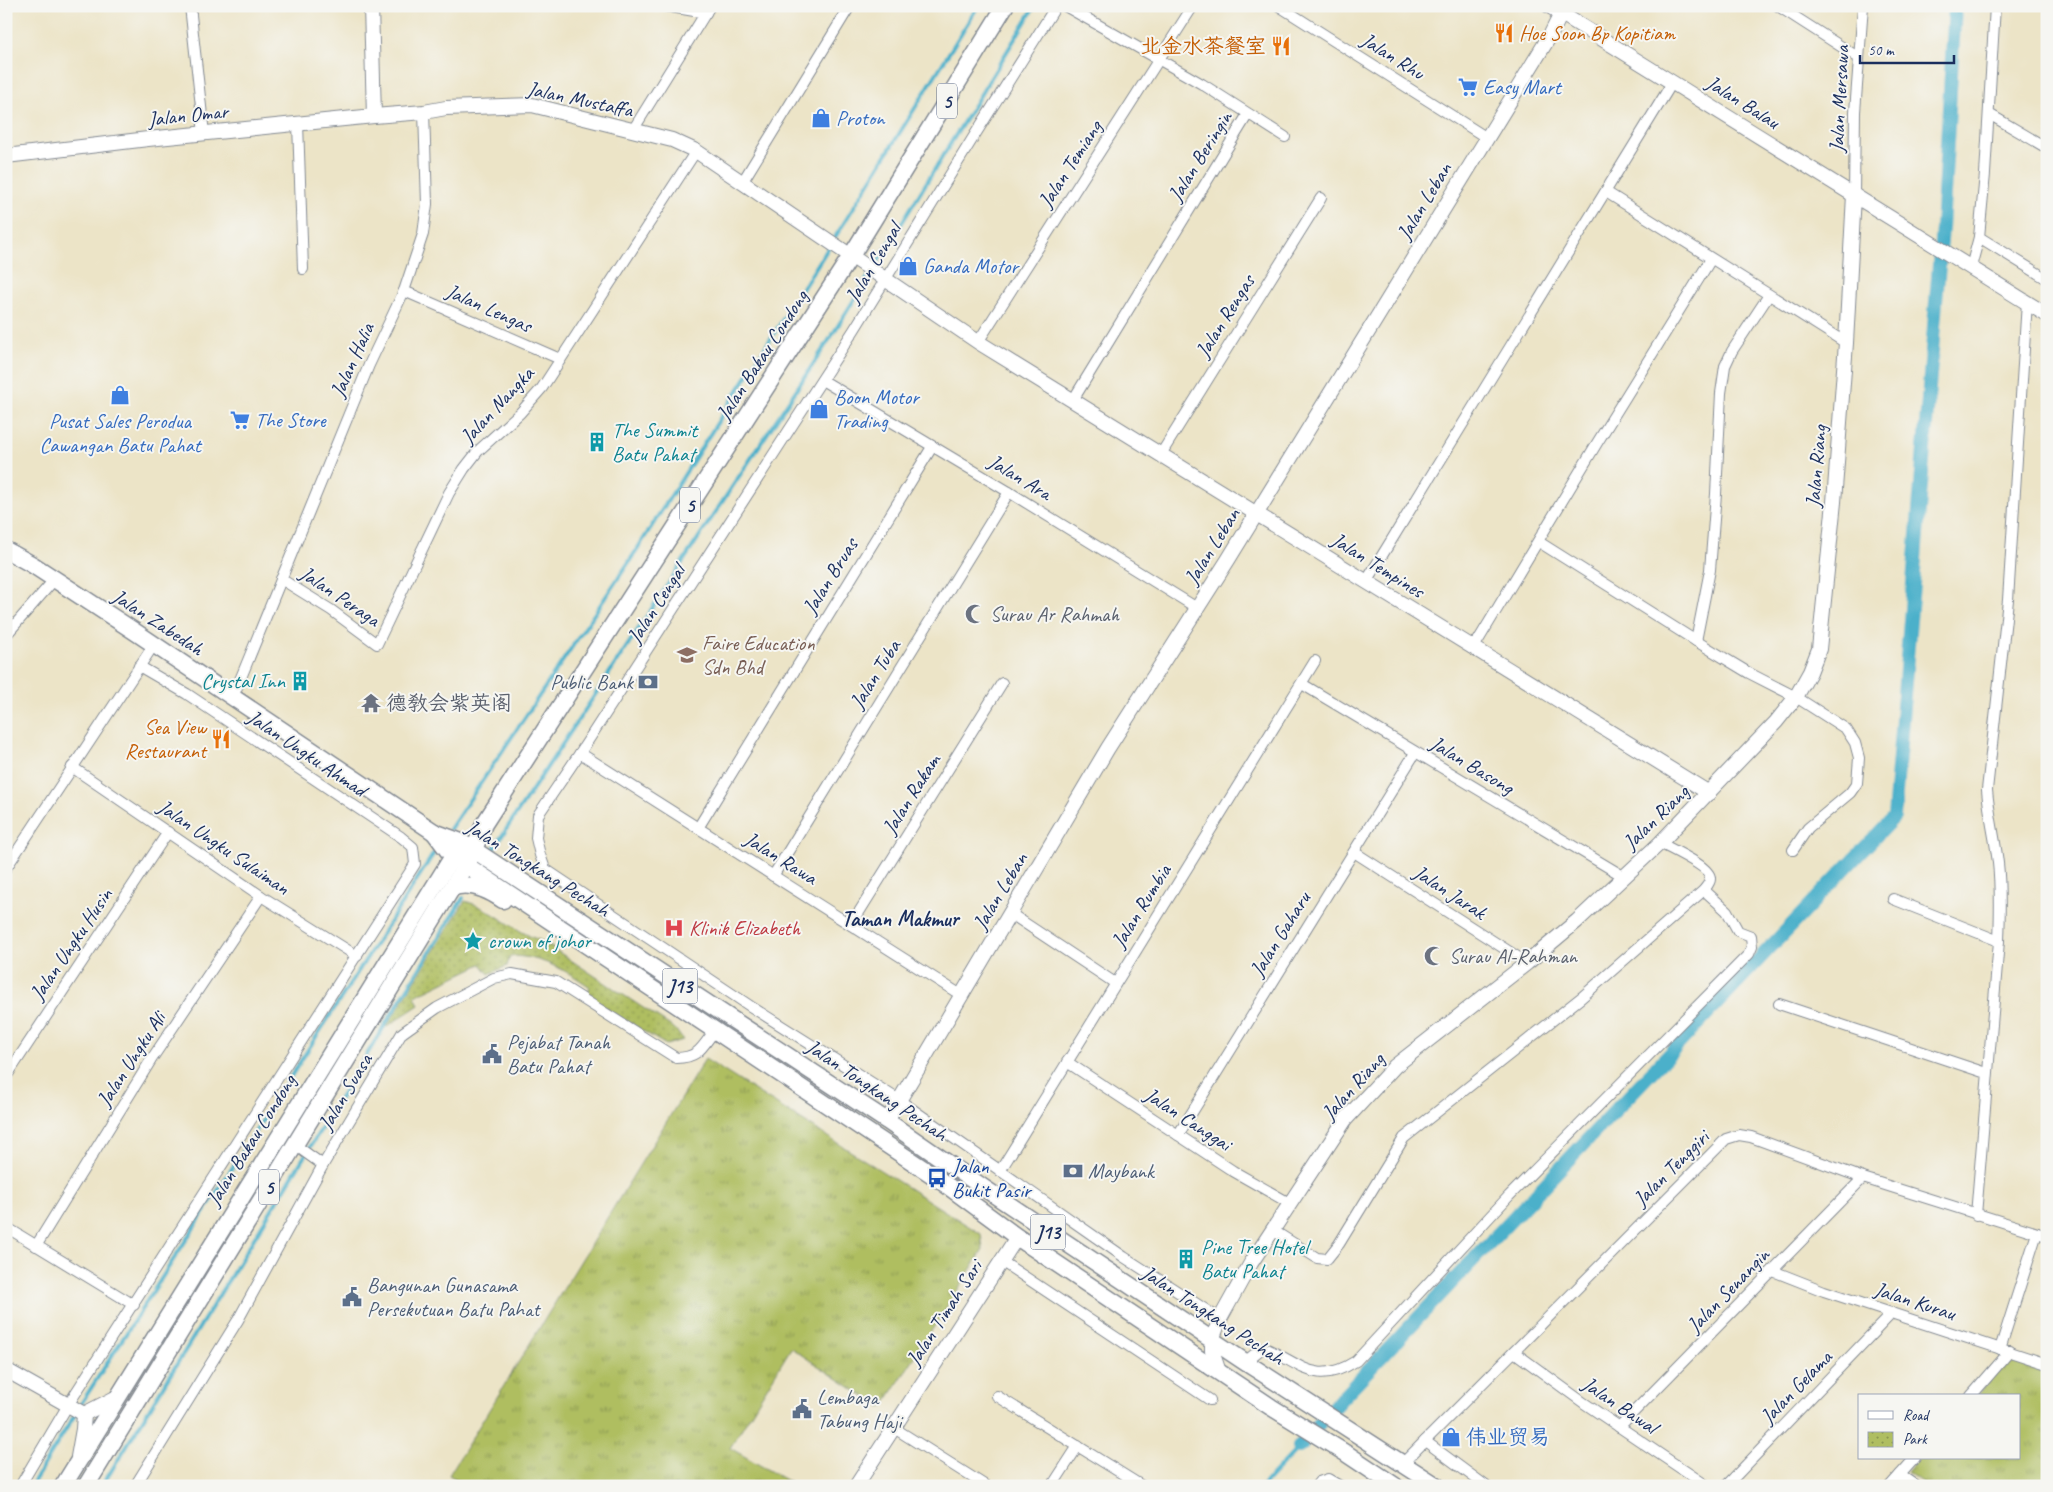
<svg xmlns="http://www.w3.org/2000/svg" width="2053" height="1492" font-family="Caveat,'LXGW WenKai TC',sans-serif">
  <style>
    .grass { fill: url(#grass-tufts); stroke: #657660 }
    .park { fill: url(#park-dots); stroke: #657660 }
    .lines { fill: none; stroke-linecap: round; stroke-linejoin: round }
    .stream { stroke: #4bb0ca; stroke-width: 4 }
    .canal { stroke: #4bb0ca; stroke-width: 14 }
    .street-casing { stroke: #848a92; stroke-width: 12 }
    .secondary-casing { stroke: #848a92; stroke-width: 16 }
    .primary-casing { stroke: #848a92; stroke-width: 19 }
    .street { stroke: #fff; stroke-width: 10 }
    .secondary { stroke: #fff; stroke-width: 14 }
    .primary { stroke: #fff; stroke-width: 16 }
    .labels { text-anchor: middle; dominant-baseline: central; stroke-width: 4; stroke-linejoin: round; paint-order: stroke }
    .shield { fill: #f6f6f2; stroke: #5d6b8a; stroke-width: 1 }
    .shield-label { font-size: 20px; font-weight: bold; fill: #1b2f5e }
    .food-label { font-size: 21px; fill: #c56008; stroke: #f6f6f2; text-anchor: end }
    .street-label { font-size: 21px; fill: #1b2f5e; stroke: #f6f6f2 }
    .shop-label { font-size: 21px; fill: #366cbe; stroke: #f6f6f2; text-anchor: start }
    .culture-label { font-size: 21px; fill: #0d838f; stroke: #f6f6f2; text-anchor: start }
    .worship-label { font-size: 21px; fill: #5b616d; stroke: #f6f6f2; text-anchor: start }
    .education-label { font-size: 21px; fill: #785e54; stroke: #f6f6f2; text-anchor: start }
    .service-label { font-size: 21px; fill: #4e5e75; stroke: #f6f6f2; text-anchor: start }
    .health-label { font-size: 21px; fill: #be3a42; stroke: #f6f6f2; text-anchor: start }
    .transit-label { font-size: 21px; fill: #164399; stroke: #f6f6f2; text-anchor: start }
    .neighbourhood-label { font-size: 22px; font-weight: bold; fill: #1b2f5e; stroke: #f6f6f2 }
  </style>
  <defs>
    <pattern id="grass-tufts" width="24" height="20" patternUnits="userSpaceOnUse" patternTransform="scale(1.25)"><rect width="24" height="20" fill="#afbe61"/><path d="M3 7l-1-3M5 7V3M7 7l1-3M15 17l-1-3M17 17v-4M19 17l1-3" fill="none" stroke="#8e9b53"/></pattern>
    <pattern id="park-dots" width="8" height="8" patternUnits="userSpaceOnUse" patternTransform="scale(1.25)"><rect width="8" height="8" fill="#afbe61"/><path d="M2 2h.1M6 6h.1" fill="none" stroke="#8e9b53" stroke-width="1.8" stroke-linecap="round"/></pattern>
  </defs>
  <rect width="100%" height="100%" fill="#f6f6f2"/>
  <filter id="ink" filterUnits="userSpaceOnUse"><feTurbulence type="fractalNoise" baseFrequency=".02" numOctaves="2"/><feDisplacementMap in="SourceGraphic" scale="10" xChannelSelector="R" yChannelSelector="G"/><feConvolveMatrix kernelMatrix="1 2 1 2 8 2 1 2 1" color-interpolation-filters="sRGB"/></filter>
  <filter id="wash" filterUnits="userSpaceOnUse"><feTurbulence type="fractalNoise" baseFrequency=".0096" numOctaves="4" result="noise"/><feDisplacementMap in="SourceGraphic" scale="20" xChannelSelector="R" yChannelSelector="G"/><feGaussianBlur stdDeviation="1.12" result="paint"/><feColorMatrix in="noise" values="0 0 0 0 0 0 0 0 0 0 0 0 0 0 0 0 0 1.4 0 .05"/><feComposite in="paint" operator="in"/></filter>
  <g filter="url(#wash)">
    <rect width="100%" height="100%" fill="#ece4c7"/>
    <g class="grass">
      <path d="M705 1059 981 1234 983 1250 882 1408 791 1348 730 1448 796 1486H468L449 1475Z"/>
      <path d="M2011 1357 2047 1371V1486H1927L1907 1472 1919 1458H2019V1396H1976Z"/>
    </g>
    <path class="park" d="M465 901C494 909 514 932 542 941L675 1029 683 1040 666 1045 586 996 590 987C566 970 540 956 510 956L507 966 489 974 481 964 415 996 419 1005 386 1027Z"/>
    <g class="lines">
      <g class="stream">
        <path d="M874 268 1035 6"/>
        <path d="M450 829 629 562 844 223 978 6"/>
        <path d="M492 851 831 337 870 274"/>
        <path d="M79 1407 434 853"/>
        <path d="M31 1486 76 1413"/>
        <path d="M102 1486 463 898"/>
        <path d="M1262 1486 1299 1447"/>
      </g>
      <path class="canal" d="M1299 1447 1343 1397 1894 817 1942 228 1955 6"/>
    </g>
  </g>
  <g filter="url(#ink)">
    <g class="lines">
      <defs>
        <g id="street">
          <path d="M190 6 204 134"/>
          <path d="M665 6 706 13"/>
          <path d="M1056 6 976 133 854 330 580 753 538 815 536 838 540 855 545 869 750 1006 899 1100 1124 1257 1220 1319"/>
          <path d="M1065 6 1202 84 1285 137"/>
          <path d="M1279 6 1487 138"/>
          <path d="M1778 6 1859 58"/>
          <path d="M1989 114 2047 148"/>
          <path d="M298 123 303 269"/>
          <path d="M633 130 710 6"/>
          <path d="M743 181 850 6"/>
          <path d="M1606 192 1846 343"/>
          <path d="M1854 195 1855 112 1863 6"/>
          <path d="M1979 237 2047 279"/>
          <path d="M1971 267 1979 237 1985 174 1995 6"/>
          <path d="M404 291 560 359"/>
          <path d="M978 342 1193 6"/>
          <path d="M822 380 1009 492 1197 608"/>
          <path d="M1073 400 1248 114"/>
          <path d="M1161 454 1321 198"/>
          <path d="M1539 542 1696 641 1749 673 1796 697 1846 729 1855 743 1859 758 1857 783 1850 793 1808 828 1793 850"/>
          <path d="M281 579 331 610 377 644 449 493 464 469 478 451 520 413 542 388 696 151"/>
          <path d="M1367 580 1672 83"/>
          <path d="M6 635 54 580"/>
          <path d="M1696 641 1710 570 1716 494 1721 393 1725 366 1732 351 1769 295"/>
          <path d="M1473 649 1597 443 1711 259"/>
          <path d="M1302 684 1623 876"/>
          <path d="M233 697 369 365 404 291 423 234 427 204 424 112"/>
          <path d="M580 753 961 995"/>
          <path d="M72 767 261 896 357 956"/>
          <path d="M698 828 932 447"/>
          <path d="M1354 852 1527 963"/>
          <path d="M6 868 153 646"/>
          <path d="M773 876 1009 492"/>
          <path d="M1893 899 1999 941"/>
          <path d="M1011 914 1115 983"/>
          <path d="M851 925 1002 683"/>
          <path d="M1779 1004 1986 1073"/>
          <path d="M1067 1062 1233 1171 1291 1204"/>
          <path d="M6 1077 168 832"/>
          <path d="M1178 1135 1415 753"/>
          <path d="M295 1145 323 1165"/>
          <path d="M1000 1171 1315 661"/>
          <path d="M1976 1215 1999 941C2000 915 2001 889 1998 863 1995 838 1989 815 1987 790L2008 600 2027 302"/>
          <path d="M6 1227 134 1305"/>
          <path d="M1274 1231 1317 1258 1327 1259 1339 1244 1404 1138 1582 997 1704 890C1706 887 1710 883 1710 879 1712 867 1670 849 1660 843"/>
          <path d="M36 1246 151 1060 261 896"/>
          <path d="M1001 1261 1210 1400"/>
          <path d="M1773 1271 1824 1291 2047 1364"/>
          <path d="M2000 1349 2037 1233"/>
          <path d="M1514 1352 1584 1403 1707 1486"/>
          <path d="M1245 1362 1261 1349H1267C1304 1366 1316 1386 1356 1361L1509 1196 1749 954 1752 947 1751 936 1738 931 1727 911 1704 890"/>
          <path d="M997 1396 1142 1486"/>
          <path d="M1971 1396 2010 1351"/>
          <path d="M1619 1427 1863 1178"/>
          <path d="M894 1428 986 1486"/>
          <path d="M1425 1441 1486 1486"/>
          <path d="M1403 1463 1726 1139 1739 1135 1751 1137 1863 1178 2047 1236"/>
          <path d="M1900 1475 1916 1486"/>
          <path d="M20 1486 68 1405 415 864 413 847 401 837 187 694 139 666"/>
          <path d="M135 1486 238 1320 323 1165 402 1033 437 1008 494 978 512 974 556 982 676 1058C699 1058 702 1047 715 1030"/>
          <path d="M1052 1486 1078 1446"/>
          <path d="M1316 1486 1319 1482 1328 1479 1340 1486"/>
          <path d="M1726 1486 1892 1313"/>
          <path d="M1890 1486 1915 1458"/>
        </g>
        <g id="secondary">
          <path d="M371 6 374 116"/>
          <path d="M1549 6 2047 315"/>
          <path d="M6 156 148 139 374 116 424 112 446 108 532 105 672 140 696 151 978 342 1709 793"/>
          <path d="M887 1121 1108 748 1228 560 1551 34 1561 14"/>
          <path d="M6 1370 84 1414"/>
          <path d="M1219 1372 1212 1351V1340L1220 1319 1251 1263 1345 1120 1395 1066 1527 963 1577 921 1660 843 1776 722 1796 697 1810 672 1819 649 1834 502 1846 343 1854 195"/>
          <path d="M84 1414 117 1397"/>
          <path d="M78 1457 83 1429 84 1414"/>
          <path d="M856 1486 1017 1237"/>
        </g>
        <g id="primary">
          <path d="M6 550 33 565 134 631 434 832 461 842 474 850 887 1121 984 1188 1245 1362 1437 1486"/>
          <path d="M434 832 452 856 466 865 937 1178 1017 1237 1271 1407 1347 1454 1395 1486"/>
          <path d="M452 888C469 881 488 890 503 900"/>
          <path d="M63 1486 458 848"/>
          <path d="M86 1486 452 888 474 850 484 824 851 256 1005 6"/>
        </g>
      </defs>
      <use href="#street" class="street-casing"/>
      <use href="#secondary" class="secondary-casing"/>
      <use href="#primary" class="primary-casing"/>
      <use href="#street" class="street"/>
      <use href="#secondary" class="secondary"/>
      <use href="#primary" class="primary"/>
    </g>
  </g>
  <defs>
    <symbol id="restaurant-bare" viewBox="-9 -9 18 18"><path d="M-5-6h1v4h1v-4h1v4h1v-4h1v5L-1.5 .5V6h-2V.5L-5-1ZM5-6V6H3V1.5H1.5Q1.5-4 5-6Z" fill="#e8710a" stroke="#f6f6f2" stroke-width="2.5" paint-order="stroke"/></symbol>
    <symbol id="supermarket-bare" viewBox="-9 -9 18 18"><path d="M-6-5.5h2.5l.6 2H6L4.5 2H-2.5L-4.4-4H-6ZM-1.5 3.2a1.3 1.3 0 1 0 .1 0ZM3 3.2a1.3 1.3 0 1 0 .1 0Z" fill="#3f7fe0" stroke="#f6f6f2" stroke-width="2.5" paint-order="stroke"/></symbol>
    <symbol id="shop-bare" viewBox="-9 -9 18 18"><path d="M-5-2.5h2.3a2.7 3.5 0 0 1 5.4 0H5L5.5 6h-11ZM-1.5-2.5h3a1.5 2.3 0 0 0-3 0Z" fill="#3f7fe0" stroke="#f6f6f2" stroke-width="2.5" paint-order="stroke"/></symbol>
    <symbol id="building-bare" viewBox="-9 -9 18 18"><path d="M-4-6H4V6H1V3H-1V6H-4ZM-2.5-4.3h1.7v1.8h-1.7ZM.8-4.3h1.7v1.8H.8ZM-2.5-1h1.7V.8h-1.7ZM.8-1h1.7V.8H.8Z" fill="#0f9aa8" stroke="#f6f6f2" stroke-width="2.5" paint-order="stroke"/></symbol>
    <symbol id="mosque-bare" viewBox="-9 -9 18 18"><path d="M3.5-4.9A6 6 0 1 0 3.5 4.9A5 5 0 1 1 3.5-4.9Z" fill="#6b7280" stroke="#f6f6f2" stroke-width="2.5" paint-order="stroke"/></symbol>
    <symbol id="university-bare" viewBox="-9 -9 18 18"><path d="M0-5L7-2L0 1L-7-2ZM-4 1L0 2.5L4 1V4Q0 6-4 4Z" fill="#8d6e63" stroke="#f6f6f2" stroke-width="2.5" paint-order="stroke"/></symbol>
    <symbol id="bank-bare" viewBox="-9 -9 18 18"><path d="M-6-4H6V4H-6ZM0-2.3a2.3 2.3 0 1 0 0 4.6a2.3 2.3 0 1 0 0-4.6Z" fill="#5c6f8a" stroke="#f6f6f2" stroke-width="2.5" paint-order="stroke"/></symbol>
    <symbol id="temple-bare" viewBox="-9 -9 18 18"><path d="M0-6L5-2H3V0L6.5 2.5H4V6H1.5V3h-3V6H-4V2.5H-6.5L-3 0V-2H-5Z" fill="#6b7280" stroke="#f6f6f2" stroke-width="2.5" paint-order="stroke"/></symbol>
    <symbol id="hospital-bare" viewBox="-9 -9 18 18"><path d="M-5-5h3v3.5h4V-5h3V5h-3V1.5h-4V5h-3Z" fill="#e0444e" stroke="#f6f6f2" stroke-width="2.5" paint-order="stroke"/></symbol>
    <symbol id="sight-bare" viewBox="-9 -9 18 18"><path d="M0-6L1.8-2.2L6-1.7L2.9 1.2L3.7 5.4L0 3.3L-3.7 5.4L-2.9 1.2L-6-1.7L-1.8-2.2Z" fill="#0f9aa8" stroke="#f6f6f2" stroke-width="2.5" paint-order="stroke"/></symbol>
    <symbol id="civic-bare" viewBox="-9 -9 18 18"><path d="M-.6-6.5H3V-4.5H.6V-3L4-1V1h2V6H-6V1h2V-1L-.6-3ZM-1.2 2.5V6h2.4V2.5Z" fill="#5c6f8a" stroke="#f6f6f2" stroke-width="2.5" paint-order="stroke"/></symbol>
    <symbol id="bus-bare" viewBox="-9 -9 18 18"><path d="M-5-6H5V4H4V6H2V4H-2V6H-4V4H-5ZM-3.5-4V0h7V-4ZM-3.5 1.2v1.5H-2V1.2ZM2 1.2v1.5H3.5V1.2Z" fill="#1a4fb4" stroke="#f6f6f2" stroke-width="2.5" paint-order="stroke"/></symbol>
  </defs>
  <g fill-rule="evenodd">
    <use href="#restaurant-bare" x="1490" y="19" width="28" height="28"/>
    <use href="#restaurant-bare" x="1267" y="32" width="28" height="28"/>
    <use href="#supermarket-bare" x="1454" y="73" width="28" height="28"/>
    <use href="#shop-bare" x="807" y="104" width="28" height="28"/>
    <use href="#shop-bare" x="894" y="252" width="28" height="28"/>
    <use href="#shop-bare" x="106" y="381" width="28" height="28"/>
    <use href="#shop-bare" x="805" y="395" width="28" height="28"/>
    <use href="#supermarket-bare" x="226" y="406" width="28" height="28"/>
    <use href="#building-bare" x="583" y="428" width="28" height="28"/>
    <use href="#mosque-bare" x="961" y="600" width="28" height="28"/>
    <use href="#university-bare" x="673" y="641" width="28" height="28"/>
    <use href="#building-bare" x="286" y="667" width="28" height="28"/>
    <use href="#bank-bare" x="634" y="668" width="28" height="28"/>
    <use href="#temple-bare" x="357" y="689" width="28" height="28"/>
    <use href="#restaurant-bare" x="207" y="725" width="28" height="28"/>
    <use href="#hospital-bare" x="660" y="914" width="28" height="28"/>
    <use href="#sight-bare" x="459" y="927" width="28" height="28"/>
    <use href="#mosque-bare" x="1420" y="942" width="28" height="28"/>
    <use href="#civic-bare" x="478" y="1040" width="28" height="28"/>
    <use href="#bank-bare" x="1059" y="1157" width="28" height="28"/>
    <use href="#bus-bare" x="923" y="1164" width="28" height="28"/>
    <use href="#building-bare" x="1172" y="1245" width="28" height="28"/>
    <use href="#civic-bare" x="338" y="1283" width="28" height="28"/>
    <use href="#civic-bare" x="788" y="1395" width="28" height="28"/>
    <use href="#shop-bare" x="1437" y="1423" width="28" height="28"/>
  </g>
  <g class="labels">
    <g class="shield">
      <rect x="937" y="83.5" width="20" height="35" rx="4"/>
      <rect x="680" y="487.5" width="20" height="35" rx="4"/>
      <rect x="662.5" y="968.5" width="35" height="35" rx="4"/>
      <rect x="259" y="1169.5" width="20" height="35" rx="4"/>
      <rect x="1030.5" y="1214.5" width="35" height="35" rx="4"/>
    </g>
    <g class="shield-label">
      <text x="947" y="101">5</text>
      <text x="690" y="505">5</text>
      <text x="680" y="986">J13</text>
      <text x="269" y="1187">5</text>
      <text x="1048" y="1232">J13</text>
    </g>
    <g class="food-label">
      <text x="1519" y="33" text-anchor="start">Hoe Soon Bp Kopitiam</text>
      <text x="1266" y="46">北金水茶餐室</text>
      <text x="206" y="727">Sea View<tspan x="206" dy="24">Restaurant</tspan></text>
    </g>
    <g class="street-label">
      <text transform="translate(1393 56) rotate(32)">Jalan Rhu</text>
      <text transform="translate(580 99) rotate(12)">Jalan Mustaffa</text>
      <text transform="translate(1839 99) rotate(-87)">Jalan Mersawa</text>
      <text transform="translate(1743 102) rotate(32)">Jalan Balau</text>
      <text transform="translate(188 115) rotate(-6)">Jalan Omar</text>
      <text transform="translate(1200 156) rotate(-58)">Jalan Beringin</text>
      <text transform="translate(1070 164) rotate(-57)">Jalan Temiang</text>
      <text transform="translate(1424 201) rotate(-59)">Jalan Leban</text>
      <text transform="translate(873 263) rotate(-59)">Jalan Cengal</text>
      <text transform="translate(489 308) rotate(24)">Jalan Lengas</text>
      <text transform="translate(1225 316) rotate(-58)">Jalan Rengas</text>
      <text transform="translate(762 355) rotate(-57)">Jalan Bakau Condong</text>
      <text transform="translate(352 360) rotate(-66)">Jalan Halia</text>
      <text transform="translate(497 405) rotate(-47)">Jalan Nangka</text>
      <text transform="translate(1816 466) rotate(-85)">Jalan Riang</text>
      <text transform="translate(1020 477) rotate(31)">Jalan Ara</text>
      <text transform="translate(1212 546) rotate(-58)">Jalan Leban</text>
      <text transform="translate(1378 565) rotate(32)">Jalan Tempines</text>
      <text transform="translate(830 576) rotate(-58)">Jalan Bruas</text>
      <text transform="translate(340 596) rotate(34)">Jalan Peraga</text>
      <text transform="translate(656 604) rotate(-57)">Jalan Cengal</text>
      <text transform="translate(158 622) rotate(33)">Jalan Zabedah</text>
      <text transform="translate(875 674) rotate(-58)">Jalan Tuba</text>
      <text transform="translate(307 753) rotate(34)">Jalan Ungku Ahmad</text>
      <text transform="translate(1472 765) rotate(31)">Jalan Basong</text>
      <text transform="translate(911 794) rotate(-58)">Jalan Rakam</text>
      <text transform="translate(1656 817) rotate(-44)">Jalan Riang</text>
      <text transform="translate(224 847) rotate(34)">Jalan Ungku Sulaiman</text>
      <text transform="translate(781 858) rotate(32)">Jalan Rawa</text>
      <text transform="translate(538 868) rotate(32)">Jalan Tongkang Pechah</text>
      <text transform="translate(1000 891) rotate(-59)">Jalan Leban</text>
      <text transform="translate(1450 892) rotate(33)">Jalan Jarak</text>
      <text transform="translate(1141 906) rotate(-58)">Jalan Rumbia</text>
      <text transform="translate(1280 934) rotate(-58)">Jalan Gaharu</text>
      <text transform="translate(71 944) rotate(-56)">Jalan Ungku Husin</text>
      <text transform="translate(131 1059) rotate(-57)">Jalan Ungku Ali</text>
      <text transform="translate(1353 1086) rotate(-48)">Jalan Riang</text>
      <text transform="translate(877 1090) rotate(34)">Jalan Tongkang Pechah</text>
      <text transform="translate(345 1092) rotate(-59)">Jalan Suasa</text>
      <text transform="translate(1188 1119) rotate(33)">Jalan Canggai</text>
      <text transform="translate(251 1140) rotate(-58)">Jalan Bakau Condong</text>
      <text transform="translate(1671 1168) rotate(-45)">Jalan Tenggiri</text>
      <text transform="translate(1728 1290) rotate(-46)">Jalan Senangin</text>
      <text transform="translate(1915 1301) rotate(18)">Jalan Kurau</text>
      <text transform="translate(944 1313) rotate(-57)">Jalan Timah Sari</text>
      <text transform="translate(1213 1315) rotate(33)">Jalan Tongkang Pechah</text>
      <text transform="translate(1796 1387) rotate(-46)">Jalan Gelama</text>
      <text transform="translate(1620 1405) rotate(34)">Jalan Bawal</text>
    </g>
    <g class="shop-label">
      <text x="1483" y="87">Easy Mart</text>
      <text x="836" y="118">Proton</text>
      <text x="923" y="266">Ganda Motor</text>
      <text x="834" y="397">Boon Motor<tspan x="834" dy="24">Trading</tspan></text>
      <text x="255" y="420">The Store</text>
      <text x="120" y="421" text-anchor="middle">Pusat Sales Perodua<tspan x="120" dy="24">Cawangan Batu Pahat</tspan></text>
      <text x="1466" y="1437">伟业贸易</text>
    </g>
    <g class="culture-label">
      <text x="612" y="430">The Summit<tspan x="612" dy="24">Batu Pahat</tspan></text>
      <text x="285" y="681" text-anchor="end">Crystal Inn</text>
      <text x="488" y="941">crown of johor</text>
      <text x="1201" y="1247">Pine Tree Hotel<tspan x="1201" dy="24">Batu Pahat</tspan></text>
    </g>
    <g class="worship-label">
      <text x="990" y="614">Surau Ar Rahmah</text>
      <text x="386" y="703">德教会紫英阁</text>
      <text x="1449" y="956">Surau Al-Rahman</text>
    </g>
    <g class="education-label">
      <text x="702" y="643">Faire Education<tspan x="702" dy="24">Sdn Bhd</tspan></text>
    </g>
    <g class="service-label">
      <text x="633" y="682" text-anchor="end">Public Bank</text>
      <text x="507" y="1042">Pejabat Tanah<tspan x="507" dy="24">Batu Pahat</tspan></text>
      <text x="1088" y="1171">Maybank</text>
      <text x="367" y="1285">Bangunan Gunasama<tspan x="367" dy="24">Persekutuan Batu Pahat</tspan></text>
      <text x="817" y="1397">Lembaga<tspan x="817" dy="24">Tabung Haji</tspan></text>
    </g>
    <g class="health-label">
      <text x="689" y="928">Klinik Elizabeth</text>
    </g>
    <g class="transit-label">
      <text x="952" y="1166">Jalan<tspan x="952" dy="24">Bukit Pasir</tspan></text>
    </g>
    <g class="neighbourhood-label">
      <text x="900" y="919">Taman Makmur</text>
    </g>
  </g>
  <rect width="2053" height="1492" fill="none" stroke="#f6f6f2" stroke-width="25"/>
  <rect x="1858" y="1394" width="162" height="65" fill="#f6f6f2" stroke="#9ea6b7"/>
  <rect x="1868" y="1411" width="25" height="8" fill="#ffffff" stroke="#9ea6b7"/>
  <text x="1903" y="1420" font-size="15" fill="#1b2f5e">Road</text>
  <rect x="1868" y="1432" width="25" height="15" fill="url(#park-dots)" stroke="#9ea6b7"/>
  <text x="1903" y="1444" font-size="15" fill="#1b2f5e">Park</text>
  <path d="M1860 55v8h94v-8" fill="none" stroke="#1b2f5e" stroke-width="2.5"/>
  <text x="1868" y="55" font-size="15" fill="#1b2f5e" stroke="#f6f6f2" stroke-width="4" paint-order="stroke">50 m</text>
</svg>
